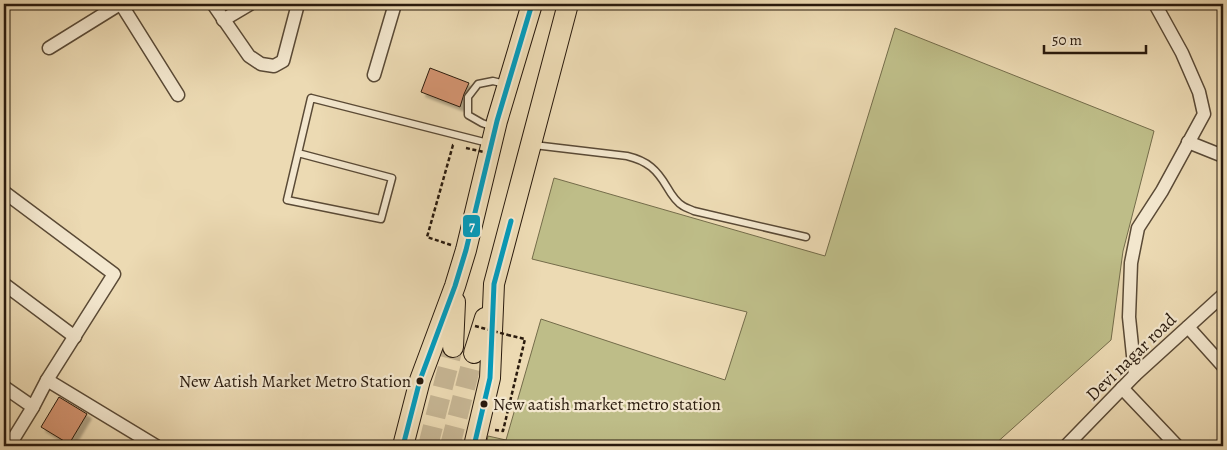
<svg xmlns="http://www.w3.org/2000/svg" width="1227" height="450" font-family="Alegreya,serif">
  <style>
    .green { fill: #bebd88; stroke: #746c4a }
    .building { fill: #d59572; stroke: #291a0d; filter: url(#shadow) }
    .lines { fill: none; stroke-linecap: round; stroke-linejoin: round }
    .primary-tunnel { stroke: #c5b492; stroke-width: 20; stroke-dasharray: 20 10; stroke-linecap: butt }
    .service-casing { stroke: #5a4a36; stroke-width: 9 }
    .minor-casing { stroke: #5a4a36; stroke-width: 15 }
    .primary-casing { stroke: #291a0d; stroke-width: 22 }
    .path { stroke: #291a0d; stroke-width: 2.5; stroke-dasharray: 4 2.5; stroke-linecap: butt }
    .service { stroke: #f3e7ce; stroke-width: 6 }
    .minor { stroke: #f3e7ce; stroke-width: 12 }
    .primary { stroke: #ecdab3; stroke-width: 20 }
    .path-bridge { stroke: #291a0d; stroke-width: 2.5; stroke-dasharray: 4 2.5; stroke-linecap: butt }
    .bus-1-casing { stroke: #f3e7ce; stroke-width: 9 }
    .bus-1 { stroke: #049bbb; stroke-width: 5 }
    .bus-dot { fill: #291a0d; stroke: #f3e7ce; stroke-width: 2 }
    .labels { text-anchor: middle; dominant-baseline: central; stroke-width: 4.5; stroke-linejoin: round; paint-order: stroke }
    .bus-label { font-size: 17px; fill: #291a0d; stroke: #f3e7ce; text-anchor: end }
    .street-label { font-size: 18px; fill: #291a0d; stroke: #f3e7ce }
    .line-badge { stroke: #f3e7ce; stroke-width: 2 }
    .badge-label { font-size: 14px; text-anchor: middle; font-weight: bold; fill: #fff }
  </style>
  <defs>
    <filter id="shadow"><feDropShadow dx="4.5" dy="4.5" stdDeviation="1" flood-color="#0004"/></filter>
  </defs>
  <rect width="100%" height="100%" fill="#ecdab3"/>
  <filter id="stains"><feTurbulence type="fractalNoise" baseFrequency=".004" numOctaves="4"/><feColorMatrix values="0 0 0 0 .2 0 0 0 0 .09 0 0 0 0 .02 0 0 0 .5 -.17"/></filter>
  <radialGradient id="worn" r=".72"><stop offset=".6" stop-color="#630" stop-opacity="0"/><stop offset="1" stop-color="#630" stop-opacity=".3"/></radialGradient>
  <path class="green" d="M895 28 1154 131 1123 251 1111 340 993 446H486L488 436 506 440 541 319 725 380 747 312 532 259 554 178 825 256Z"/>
  <g class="building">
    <path d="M430 68 469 83 464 94 460 107 421 92Z"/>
    <path d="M59 397 87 414 69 444 41 427Z"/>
  </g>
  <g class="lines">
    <g class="primary-tunnel">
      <path d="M428 446 453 347"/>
      <path d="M450 446 474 353"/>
    </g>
    <defs>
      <g id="service">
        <path d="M493 127 482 123 468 115V97L478 84 493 81 505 84"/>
        <path d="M534 145 627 156C648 161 657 170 667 187 671 194 676 202 683 206 686 208 690 209 694 211L806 237"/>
        <path d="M298 153 392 178 381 219 287 200 311 98 488 143"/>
      </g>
      <g id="minor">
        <path d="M121 4 178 95"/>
        <path d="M213 4 249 56 261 64 274 66 283 61 298 4"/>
        <path d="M223 20 250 4"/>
        <path d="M49 48 120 4"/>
        <path d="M374 75 395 4"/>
        <path d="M1188 142 1223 156"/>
        <path d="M4 192 114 274 47 380 33 407 9 446"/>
        <path d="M4 284 75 337"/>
        <path d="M1188 327 1223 366"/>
        <path d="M1135 375 1129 317 1131 263 1138 228 1162 191 1204 114 1199 92 1182 53 1155 4"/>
        <path d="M47 380 156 446"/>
        <path d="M4 387 33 407"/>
        <path d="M1122 388 1177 446"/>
        <path d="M1066 446 1135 375 1223 295"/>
      </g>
      <g id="primary">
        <path d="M453 347 455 302"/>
        <path d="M474 353 485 318"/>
        <path d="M403 446 420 380 455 286 466 250 497 121 532 4"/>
        <path d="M474 446 490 378 494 284 568 4"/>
      </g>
    </defs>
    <use href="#service" class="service-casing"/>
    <use href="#minor" class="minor-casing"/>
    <use href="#primary" class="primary-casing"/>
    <g class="path">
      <path d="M451 245 427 237 453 145H455"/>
      <path d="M495 430 503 431 525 339 508 335"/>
    </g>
    <use href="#service" class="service"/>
    <use href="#minor" class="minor"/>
    <use href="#primary" class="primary"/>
    <g class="path-bridge">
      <path d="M466 148 493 154"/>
      <path d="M475 326 508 335"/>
    </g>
    <defs>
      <g id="bus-1">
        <path d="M403 446 420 380 455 286 466 250 497 121 532 4"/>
        <path d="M474 446 490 378 494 284 511 221"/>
      </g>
    </defs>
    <use href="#bus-1" class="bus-1-casing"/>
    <use href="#bus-1" class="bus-1"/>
  </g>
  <g class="bus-dot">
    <circle cx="420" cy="381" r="4.5"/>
    <circle cx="484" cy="404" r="4.5"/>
  </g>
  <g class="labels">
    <g class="bus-label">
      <text x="411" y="381">New Aatish Market Metro Station</text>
      <text x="493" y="404" text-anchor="start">New aatish market metro station</text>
    </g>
    <g class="street-label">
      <text transform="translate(1131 357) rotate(-44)">Devi nagar road</text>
    </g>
  </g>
  <rect class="line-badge" x="462" y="214" width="19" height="24" rx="5" fill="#049bbb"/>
  <g class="badge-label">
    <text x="472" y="231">7</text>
  </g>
  <rect width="1227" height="450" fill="none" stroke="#ecdab3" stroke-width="20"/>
  <rect x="5" y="5" width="1217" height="440" fill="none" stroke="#291a0d" stroke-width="2.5"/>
  <rect x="10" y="10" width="1207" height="430" fill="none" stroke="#291a0d"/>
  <path d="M1044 45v8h102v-8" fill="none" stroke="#291a0d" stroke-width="2.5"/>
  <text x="1052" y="45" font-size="15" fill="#291a0d" stroke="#f3e7ce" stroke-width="4" paint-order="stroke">50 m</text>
  <rect width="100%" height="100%" filter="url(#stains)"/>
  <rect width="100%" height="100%" fill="url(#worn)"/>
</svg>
